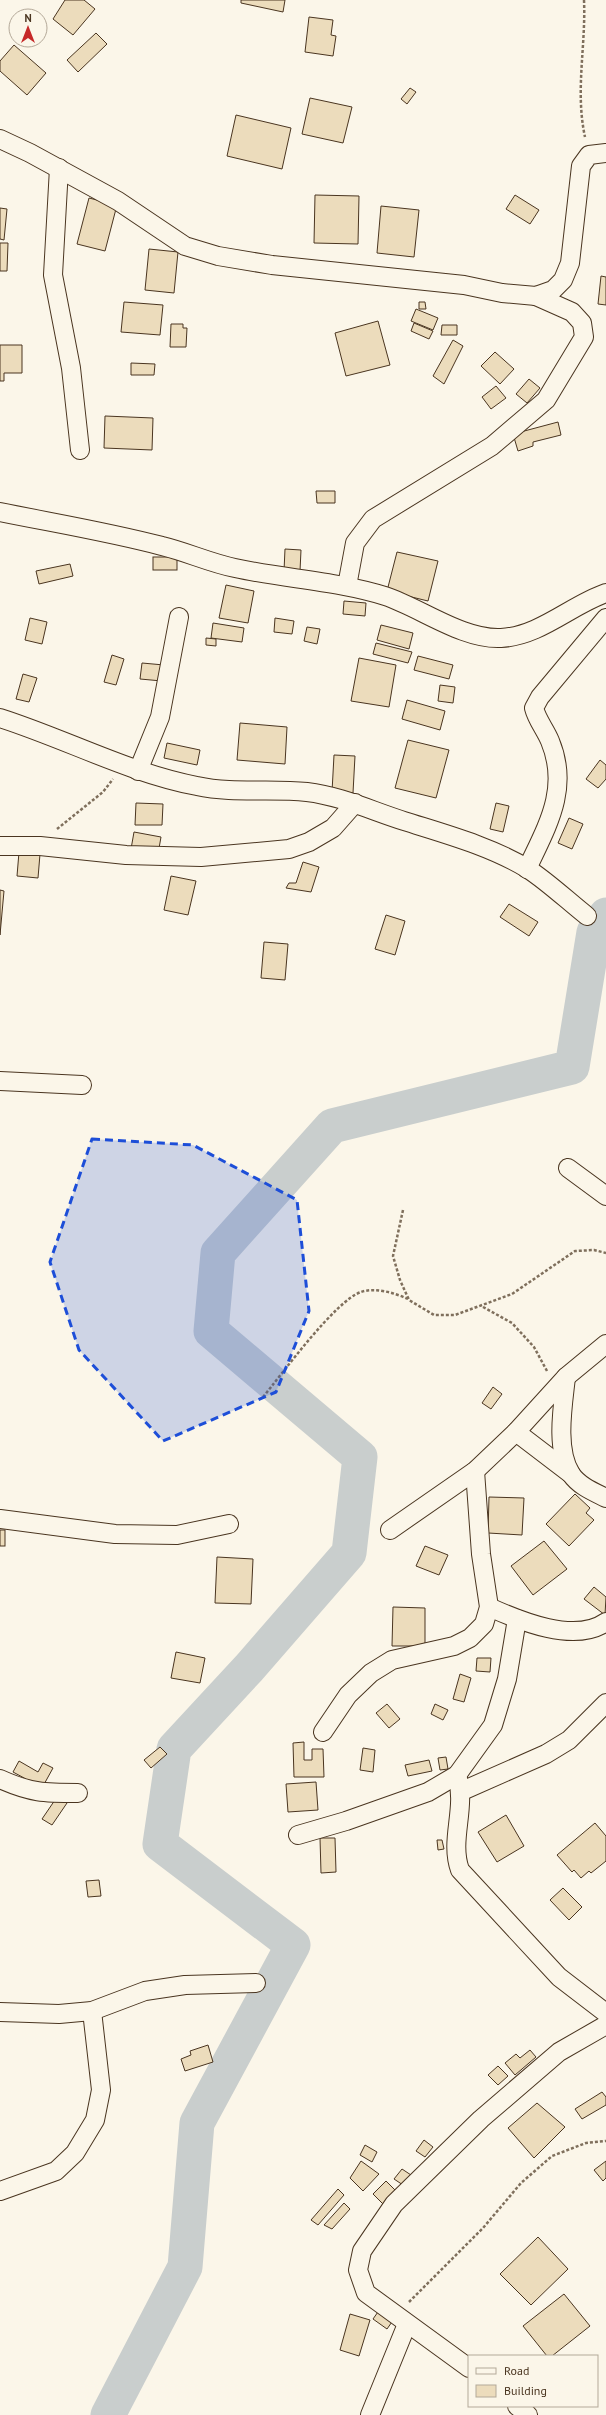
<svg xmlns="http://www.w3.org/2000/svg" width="606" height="2415" font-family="'PT Sans',sans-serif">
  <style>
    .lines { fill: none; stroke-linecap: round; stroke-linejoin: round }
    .river { stroke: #c9cecd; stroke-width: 35 }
    .building { fill: #ecdcbc; stroke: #4a3520 }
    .minor-casing { stroke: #4a3520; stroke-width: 20 }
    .path { stroke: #7f6f5c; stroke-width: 2.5; stroke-dasharray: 3 2; stroke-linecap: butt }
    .minor { stroke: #fbf6e9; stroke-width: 18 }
    .marked { fill: #1d4ed8; fill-opacity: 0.2; stroke: #1d4ed8; stroke-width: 3; stroke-dasharray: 8 5; stroke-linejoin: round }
  </style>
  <rect width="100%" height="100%" fill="#fbf6e9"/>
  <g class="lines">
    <path class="river" d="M108 2415 185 2267 197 2123 293 1945 160 1844 174 1749 249 1668 349 1553 360 1457 211 1331 218 1253 332 1126 572 1067 594 932 606 915"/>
  </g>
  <g class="building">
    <path d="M65 0H84L95 9 73 35 53 19Z"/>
    <path d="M241 0H285L283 12 241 3Z"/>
    <path d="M309 17 333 20 331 35 336 36 333 56 305 52Z"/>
    <path d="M96 33 107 44 78 72 67 60Z"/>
    <path d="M14 45 46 73 27 95 0 71V61Z"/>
    <path d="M410 88 416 92 407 104 401 99Z"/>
    <path d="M310 98 352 107 343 143 302 134Z"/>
    <path d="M236 115 291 128 282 169 227 156Z"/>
    <path d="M315 195 359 196 358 244 314 243Z"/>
    <path d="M515 195 539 210 530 224 506 209Z"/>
    <path d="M89 198 117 205 105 251 77 244Z"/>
    <path d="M381 206 419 210 414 257 377 253Z"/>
    <path d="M0 208 7 209 4 240 0 239Z"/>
    <path d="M0 243H8L7 271H0Z"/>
    <path d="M149 249 178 252 174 293 145 290Z"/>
    <path d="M601 276 606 277V305L598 304Z"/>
    <path d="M124 302 163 305 160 335 121 332Z"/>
    <path d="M419 302H425L426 309H419Z"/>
    <path d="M416 309 438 318 433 330 411 321Z"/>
    <path d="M378 321 390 365 346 376 335 333Z"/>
    <path d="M414 323 433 331 429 339 411 331Z"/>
    <path d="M171 324H183V328H187L186 347H170Z"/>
    <path d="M442 325H457V335H441Z"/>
    <path d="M453 340 463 346 444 384 433 376Z"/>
    <path d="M0 345H22V373H4V381H0Z"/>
    <path d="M495 352 514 369 500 384 481 366Z"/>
    <path d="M131 363 155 364 154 375H131Z"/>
    <path d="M529 379 540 388 527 403 516 394Z"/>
    <path d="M496 386 506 398 491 409 482 397Z"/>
    <path d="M105 416 153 418 152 450 104 448Z"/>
    <path d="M558 422 561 435 533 442V446L518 451 513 434Z"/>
    <path d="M316 491H335V503H317Z"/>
    <path d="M285 549 301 550 300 571H284Z"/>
    <path d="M397 552 438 561 428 601 387 591Z"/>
    <rect x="153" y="557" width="24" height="13"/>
    <path d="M70 564 73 576 39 584 36 571Z"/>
    <path d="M226 585 254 591 248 623 219 618Z"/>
    <path d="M344 601 366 603 365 616 343 614Z"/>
    <path d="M30 618 47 622 42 644 25 640Z"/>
    <path d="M275 618 294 621 292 634 274 632Z"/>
    <path d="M213 623 244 628 242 642 211 638Z"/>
    <path d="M381 625 413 633 409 649 377 640Z"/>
    <path d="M307 627 320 629 317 644 304 641Z"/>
    <path d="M206 638 216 639V646L206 645Z"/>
    <path d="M376 643 412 652 408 663 373 654Z"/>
    <path d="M112 655 124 659 116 685 104 682Z"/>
    <path d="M418 656 453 665 449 679 414 670Z"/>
    <path d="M359 658 396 665 389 707 351 701Z"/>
    <path d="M142 663 164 665 162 681 140 679Z"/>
    <path d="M23 674 37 678 29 702 16 699Z"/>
    <path d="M440 685 455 687 453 703 438 701Z"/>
    <path d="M407 700 445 711 440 730 402 719Z"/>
    <path d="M240 723 287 727 285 764 237 760Z"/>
    <path d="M408 740 449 750 436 798 395 788Z"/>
    <path d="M167 743 200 750 197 765 164 758Z"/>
    <path d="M334 755 355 756 353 793 332 792Z"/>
    <path d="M600 760 606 765V779L598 788 586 779Z"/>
    <path d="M136 803 163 804 162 825H135Z"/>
    <path d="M496 803 509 806 503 832 490 829Z"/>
    <path d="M569 818 583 824 572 849 558 843Z"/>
    <path d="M134 832 161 837 158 854 131 849Z"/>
    <path d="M19 852 40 854 38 878 17 876Z"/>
    <path d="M303 862 319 867 311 892 286 888 289 883H296Z"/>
    <path d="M171 876 196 881 188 915 164 910Z"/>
    <path d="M0 890 4 891 0 935Z"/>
    <path d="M509 904 538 922 529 936 500 917Z"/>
    <path d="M386 915 405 921 395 955 375 949Z"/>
    <path d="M264 942 288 944 285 980 261 978Z"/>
    <path d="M493 1387 502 1394 491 1409 482 1403Z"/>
    <path d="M575 1494 590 1508 586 1513 594 1520 569 1546 546 1524Z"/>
    <path d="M489 1497 524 1498 522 1535 488 1533Z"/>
    <rect x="0" y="1530" width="5" height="16"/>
    <path d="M544 1541 567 1569 533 1595 511 1566Z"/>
    <path d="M425 1546 448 1555 439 1575 416 1566Z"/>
    <path d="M217 1557 253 1559 251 1604 215 1603Z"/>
    <path d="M594 1587 606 1597 605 1615 584 1599Z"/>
    <path d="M393 1607 425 1608V1646H392Z"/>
    <path d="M176 1652 205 1658 200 1683 171 1678Z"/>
    <path d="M477 1658H491L490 1672 476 1671Z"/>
    <path d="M460 1674 471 1678 464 1702 453 1699Z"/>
    <path d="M387 1704 400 1719 389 1728 376 1713Z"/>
    <path d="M435 1704 448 1710 443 1720 431 1714Z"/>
    <path d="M304 1742V1760H312V1749H323L324 1777H294L293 1743Z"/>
    <path d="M160 1747 167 1754 151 1768 144 1760Z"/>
    <path d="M363 1748 375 1750 373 1772 360 1770Z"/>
    <path d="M446 1757 448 1769 440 1770 438 1758Z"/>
    <path d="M429 1760 432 1771 408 1776 405 1765Z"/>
    <path d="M19 1761 38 1772 43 1763 53 1768 42 1788 24 1784 26 1779 13 1772Z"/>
    <path d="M316 1782 318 1810 288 1812 286 1784Z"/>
    <path d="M57 1797 67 1803 52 1825 42 1819Z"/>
    <path d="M506 1815 524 1846 497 1862 478 1832Z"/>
    <path d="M595 1823 606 1836V1861L591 1873 589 1871 581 1878 574 1870 572 1872 557 1855Z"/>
    <path d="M320 1838H335L336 1872 321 1873Z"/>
    <path d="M437 1840H442L444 1849 438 1850Z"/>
    <path d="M99 1880 101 1896 88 1897 86 1881Z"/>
    <path d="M563 1888 582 1907 569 1920 550 1900Z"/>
    <path d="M208 2045 213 2062 185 2071 181 2059 191 2055 190 2051Z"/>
    <path d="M530 2050 536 2057 515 2075 505 2063 516 2054 520 2058Z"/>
    <path d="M498 2066 508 2076 498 2085 488 2075Z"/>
    <path d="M602 2092 606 2097V2105L582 2119 575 2109Z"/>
    <path d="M537 2103 565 2127 534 2158 508 2128Z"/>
    <path d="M424 2140 433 2147 425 2157 416 2151Z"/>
    <path d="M365 2145 377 2152 372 2162 360 2155Z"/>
    <path d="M361 2161 379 2174 363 2191 350 2178Z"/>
    <path d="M606 2161V2178L603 2181 594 2170Z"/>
    <path d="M402 2169 411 2175 403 2185 394 2179Z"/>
    <path d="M386 2181 397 2192 384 2205 373 2194Z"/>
    <path d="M338 2189 344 2195 318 2225 311 2220Z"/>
    <path d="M344 2203 350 2209 332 2229 324 2225Z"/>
    <path d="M538 2237 568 2269 531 2305 500 2274Z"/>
    <path d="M564 2294 590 2326 552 2356H547L523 2326Z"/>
    <path d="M380 2309 394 2319 387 2329 373 2319Z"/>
    <path d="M350 2314 370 2320 359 2356 340 2350Z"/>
  </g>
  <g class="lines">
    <defs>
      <g id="minor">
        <path d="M0 139 30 153 118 201 185 246 218 256 272 265 464 285 502 293 536 296 553 290 563 280 570 263 581 166 589 155 606 153"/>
        <path d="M59 168 53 275 71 368 80 450"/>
        <path d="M0 512C54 523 109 532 162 546 187 552 210 563 235 568 285 579 337 581 385 596 421 608 463 640 501 638 540 636 571 605 606 593"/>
        <path d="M347 586 355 543 373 519 492 446 546 400 584 337 582 323 572 312 536 296"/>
        <path d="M0 718C66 739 129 773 197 786 233 794 271 788 307 792 341 796 372 811 404 821 445 834 490 846 528 869 548 882 568 901 587 916"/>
        <path d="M138 771 160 717 179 617"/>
        <path d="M0 846H40L126 855 201 857 289 849 309 842 333 828 355 803"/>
        <path d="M527 869C547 826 570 789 550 741 545 729 537 720 534 708L540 697 606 618"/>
        <path d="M0 1081 82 1085"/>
        <path d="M568 1168 606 1196"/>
        <path d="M566 1377C563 1405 555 1449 571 1474 579 1486 594 1492 606 1498"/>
        <path d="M516 1432 571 1474"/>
        <path d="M0 1519 115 1534 177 1535 229 1524"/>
        <path d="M390 1530 475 1471 516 1432 566 1377 606 1344"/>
        <path d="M489 1607C520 1621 575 1644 606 1622"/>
        <path d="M323 1732 348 1695 371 1673 392 1660 454 1646 470 1638 484 1624 489 1607 481 1554 475 1471"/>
        <path d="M457 1775C467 1809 449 1839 460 1870L559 1977 606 2013"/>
        <path d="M0 1779C31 1793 44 1793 78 1793"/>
        <path d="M462 1791 546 1754 569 1740 606 1703"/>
        <path d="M298 1835 346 1821 428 1792 457 1775 493 1725 507 1679 517 1619"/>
        <path d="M0 2012 59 2014 92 2011 145 1991 185 1985 256 1983"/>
        <path d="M0 2191 56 2171 75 2153 95 2120 101 2090 92 2011"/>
        <path d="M469 2368 366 2293 358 2270 362 2251 394 2204 481 2119 559 2052 606 2025"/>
        <path d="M517 2406 528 2415"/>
        <path d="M370 2415 407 2324"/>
      </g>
    </defs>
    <use href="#minor" class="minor-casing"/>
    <g class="path">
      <path d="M584 0C586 46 575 91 585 137"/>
      <path d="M57 829 103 792 113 779"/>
      <path d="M403 1210 393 1256 400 1280 409 1300 434 1315H455L512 1294 575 1251 594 1250 606 1253"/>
      <path d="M483 1307 512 1323 534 1347 547 1371"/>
      <path d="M263 1397C282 1374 336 1300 361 1292 375 1287 395 1293 408 1299"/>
      <path d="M409 2302 483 2228 521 2183 552 2156 586 2143 606 2141"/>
    </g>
    <use href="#minor" class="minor"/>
  </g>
  <path class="marked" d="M92 1139 193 1145 297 1200 309 1311 276 1392 163 1441 79 1350 50 1262Z"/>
  <rect x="468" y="2355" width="130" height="52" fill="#fbf6e9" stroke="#b4a999"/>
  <rect x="476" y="2368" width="20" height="6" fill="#fbf6e9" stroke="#b4a999"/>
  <text x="504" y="2375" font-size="12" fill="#4a3520">Road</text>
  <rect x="476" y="2385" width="20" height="12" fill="#ecdcbc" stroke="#b4a999"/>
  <text x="504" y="2395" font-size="12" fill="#4a3520">Building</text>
  <g transform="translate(28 28)"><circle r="19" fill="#fbf6e9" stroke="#b4a999"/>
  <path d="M0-3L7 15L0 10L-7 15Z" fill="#c62828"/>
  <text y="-6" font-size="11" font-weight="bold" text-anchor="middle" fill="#4a3520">N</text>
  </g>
</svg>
